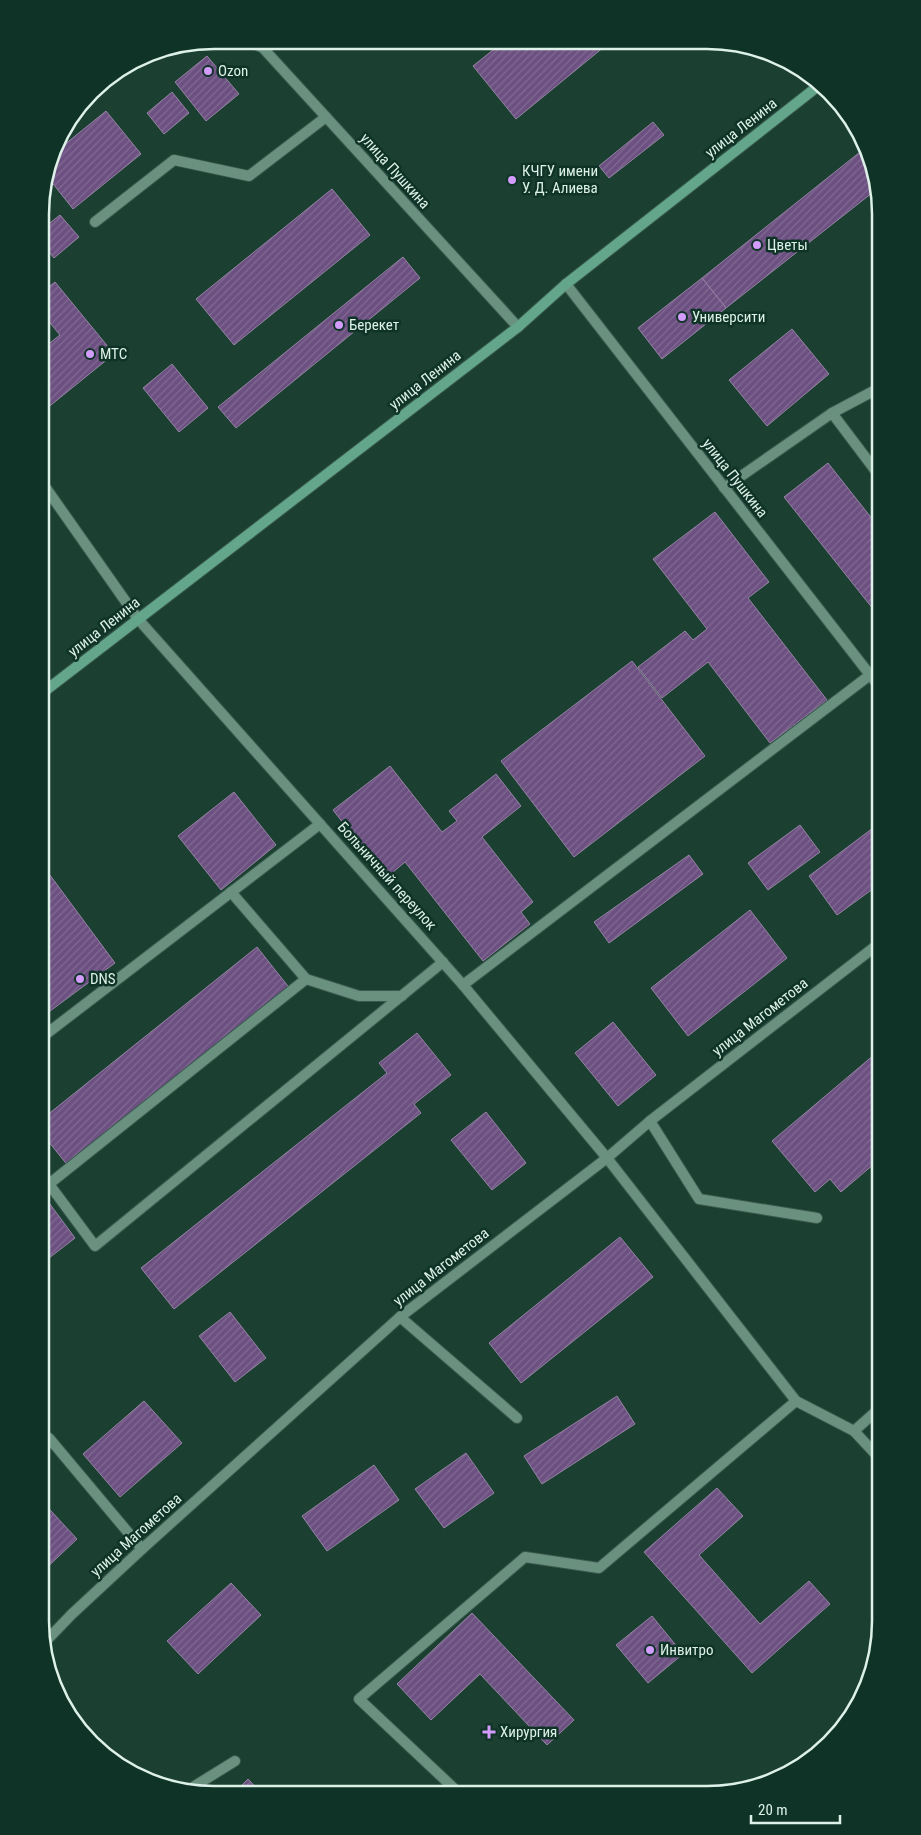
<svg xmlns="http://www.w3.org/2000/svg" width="921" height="1835" font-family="'Roboto Condensed',sans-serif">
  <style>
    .building { fill: url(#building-hatch); stroke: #9584a3 }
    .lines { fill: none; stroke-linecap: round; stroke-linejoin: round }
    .service-casing { stroke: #395a4f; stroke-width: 12 }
    .minor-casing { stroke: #395a4f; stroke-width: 12 }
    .secondary-casing { stroke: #395a4f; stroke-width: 12 }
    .service { stroke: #6a907f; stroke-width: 10 }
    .minor { stroke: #6a907f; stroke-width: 10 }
    .secondary { stroke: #63a68c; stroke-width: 10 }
    .poi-dot { fill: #d39cfc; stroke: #0f3427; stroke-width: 2 }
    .labels { text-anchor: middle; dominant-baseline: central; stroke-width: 5; stroke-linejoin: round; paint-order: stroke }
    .poi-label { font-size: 15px; fill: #ddf1e8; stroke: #0f3427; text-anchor: start }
    .street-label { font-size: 15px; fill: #ddf1e8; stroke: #0f3427 }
    .rim { fill: none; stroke: #ddf1e8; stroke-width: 2.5 }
  </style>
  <defs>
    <pattern id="building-hatch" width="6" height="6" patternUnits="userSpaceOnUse" patternTransform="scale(1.25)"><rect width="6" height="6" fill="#6c5081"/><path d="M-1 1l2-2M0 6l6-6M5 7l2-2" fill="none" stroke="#816a93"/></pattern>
  </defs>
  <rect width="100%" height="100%" fill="#1b3f31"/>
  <g class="building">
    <path d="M503 42H610L516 119 473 66Z"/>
    <path d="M207 56 239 94 206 121 175 82Z"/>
    <path d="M172 92 189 113 164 134 147 113Z"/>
    <path d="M106 111 141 154 73 209 46 175 53 154Z"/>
    <path d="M653 122 664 135 609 178 599 166Z"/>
    <path d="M865 148 872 158 877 189 726 308 702 278Z"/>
    <path d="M332 189 370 235 234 345 196 299Z"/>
    <path d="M60 215 79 237 54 258 41 242V230Z"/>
    <path d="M403 257 420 278 236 428 218 407Z"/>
    <path d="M702 278 726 308 662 359 638 328Z"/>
    <path d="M55 282 114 354 41 413V350L60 335 41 312V293Z"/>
    <path d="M792 329 829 374 767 426 729 380Z"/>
    <path d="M172 364 208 408 179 432 143 388Z"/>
    <path d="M828 463 881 530V619L784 497Z"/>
    <path d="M715 512 769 582 748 598 827 700 770 743 708 662 662 698 638 667 685 631 693 640 707 629 653 559Z"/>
    <path d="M632 661 705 756 574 857 501 761Z"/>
    <path d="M390 766 442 832 457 821 449 811 496 774 521 806 482 837 533 902 521 912 530 924 483 961 405 862 386 878 333 810Z"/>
    <path d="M234 792 276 845 221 890 178 836Z"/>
    <path d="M881 822V883L837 915 809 876Z"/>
    <path d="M800 825 820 852 768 890 748 863Z"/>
    <path d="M689 855 703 874 609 943 594 922Z"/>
    <path d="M41 863 115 963 46 1014 41 1007Z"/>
    <path d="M750 910 787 958 688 1036 651 988Z"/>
    <path d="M257 947 291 990 69 1167 40 1131 41 1120Z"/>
    <path d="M613 1022 656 1075 618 1106 575 1053Z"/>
    <path d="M417 1033 451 1075 414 1104 421 1113 174 1309 141 1268 387 1073 379 1063Z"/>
    <path d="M881 1049V1158L841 1192 830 1179 815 1192 772 1141Z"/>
    <path d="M486 1112 526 1163 492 1190 451 1140Z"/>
    <path d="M41 1192 75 1238 40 1265V1193Z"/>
    <path d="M620 1237 653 1277 521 1383 489 1343Z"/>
    <path d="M230 1312 266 1358 235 1382 199 1336Z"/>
    <path d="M617 1396 635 1424 542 1484 524 1456Z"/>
    <path d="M144 1401 182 1443 120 1497 83 1454Z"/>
    <path d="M466 1453 494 1493 444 1528 415 1489Z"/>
    <path d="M374 1465 399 1500 327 1551 302 1516Z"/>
    <path d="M717 1488 743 1516 699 1555 760 1624 809 1581 830 1604 752 1673 644 1552Z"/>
    <path d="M40 1499 77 1539 40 1574Z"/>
    <path d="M231 1583 261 1615 198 1674 167 1641Z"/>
    <path d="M472 1613 574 1720 547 1745 480 1674 431 1720 397 1684Z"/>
    <path d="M652 1616 683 1654 648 1683 616 1645Z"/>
    <path d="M248 1779 262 1794H233Z"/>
  </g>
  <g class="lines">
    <defs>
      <g id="service">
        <path d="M95 222 174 160 249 176 326 117"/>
        <path d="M832 413 881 387"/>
        <path d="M41 481 138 619"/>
        <path d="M724 488 832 413 881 478"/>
        <path d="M306 979 359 996H402"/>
        <path d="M463 985 870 675"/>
        <path d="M41 1038 320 824"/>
        <path d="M650 1121 699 1199 817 1218"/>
        <path d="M607 1158 796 1401 854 1431 881 1460"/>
        <path d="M40 1173 49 1184 306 979 231 892"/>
        <path d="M49 1184 95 1246 443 962"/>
        <path d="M400 1317 517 1418"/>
        <path d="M854 1431 881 1407"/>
        <path d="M49 1438 142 1549"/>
        <path d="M185 1792 235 1761"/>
        <path d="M460 1794 359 1699 525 1557 599 1568 796 1401"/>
      </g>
      <g id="minor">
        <path d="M247 40 263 48 518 327"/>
        <path d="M95 88 119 71"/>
        <path d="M566 284 881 689"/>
        <path d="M138 619 463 985 607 1158"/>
        <path d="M44 1643 72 1614 142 1549 400 1317 607 1158 650 1121 881 942"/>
      </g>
      <path id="secondary" d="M41 694 518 327 566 284 822 83"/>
    </defs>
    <use href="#service" class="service-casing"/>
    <use href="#minor" class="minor-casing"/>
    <use href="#secondary" class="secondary-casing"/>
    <use href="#service" class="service"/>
    <use href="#minor" class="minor"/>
    <use href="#secondary" class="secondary"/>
  </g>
  <g class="poi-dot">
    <circle cx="208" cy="71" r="5"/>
    <circle cx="512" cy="180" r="5"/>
    <circle cx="757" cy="245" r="5"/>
    <circle cx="682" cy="317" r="5"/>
    <circle cx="339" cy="325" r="5"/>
    <circle cx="90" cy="354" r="5"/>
    <circle cx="80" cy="979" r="5"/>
    <circle cx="650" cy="1650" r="5"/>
    <path d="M486.5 1724.5h5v5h5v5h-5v5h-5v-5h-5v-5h5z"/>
  </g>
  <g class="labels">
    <g class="poi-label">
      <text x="218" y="71">Ozon</text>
      <text x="522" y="171">КЧГУ имени<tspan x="522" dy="17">У. Д. Алиева</tspan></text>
      <text x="767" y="245">Цветы</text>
      <text x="692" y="317">Университи</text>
      <text x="349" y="325">Берекет</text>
      <text x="100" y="354">МТС</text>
      <text x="90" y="979">DNS</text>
      <text x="660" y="1650">Инвитро</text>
      <text x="500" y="1732">Хирургия</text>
    </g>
    <g class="street-label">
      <text transform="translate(741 128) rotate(-38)">улица Ленина</text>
      <text transform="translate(395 171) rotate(48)">улица Пушкина</text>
      <text transform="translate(425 380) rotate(-38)">улица Ленина</text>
      <text transform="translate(735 478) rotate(52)">улица Пушкина</text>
      <text transform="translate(104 627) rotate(-38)">улица Ленина</text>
      <text transform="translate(387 876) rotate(48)">Больничный переулок</text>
      <text transform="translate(760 1017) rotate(-38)">улица Магометова</text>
      <text transform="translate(441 1267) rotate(-38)">улица Магометова</text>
      <text transform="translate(136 1535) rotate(-42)">улица Магометова</text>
    </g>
  </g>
  <path d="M0 0H921V1835H0ZM214 49H707A165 165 0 0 1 872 214V1621A165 165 0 0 1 707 1786H214A165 165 0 0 1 49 1621V214A165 165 0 0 1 214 49Z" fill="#0f3427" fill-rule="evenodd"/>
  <path class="rim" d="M214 49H707A165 165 0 0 1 872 214V1621A165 165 0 0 1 707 1786H214A165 165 0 0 1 49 1621V214A165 165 0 0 1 214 49Z"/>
  <path d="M751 1815v8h89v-8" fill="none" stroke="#ddf1e8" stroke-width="2.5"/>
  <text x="758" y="1815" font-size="15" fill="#ddf1e8" stroke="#0f3427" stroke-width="4" paint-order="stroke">20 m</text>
</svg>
